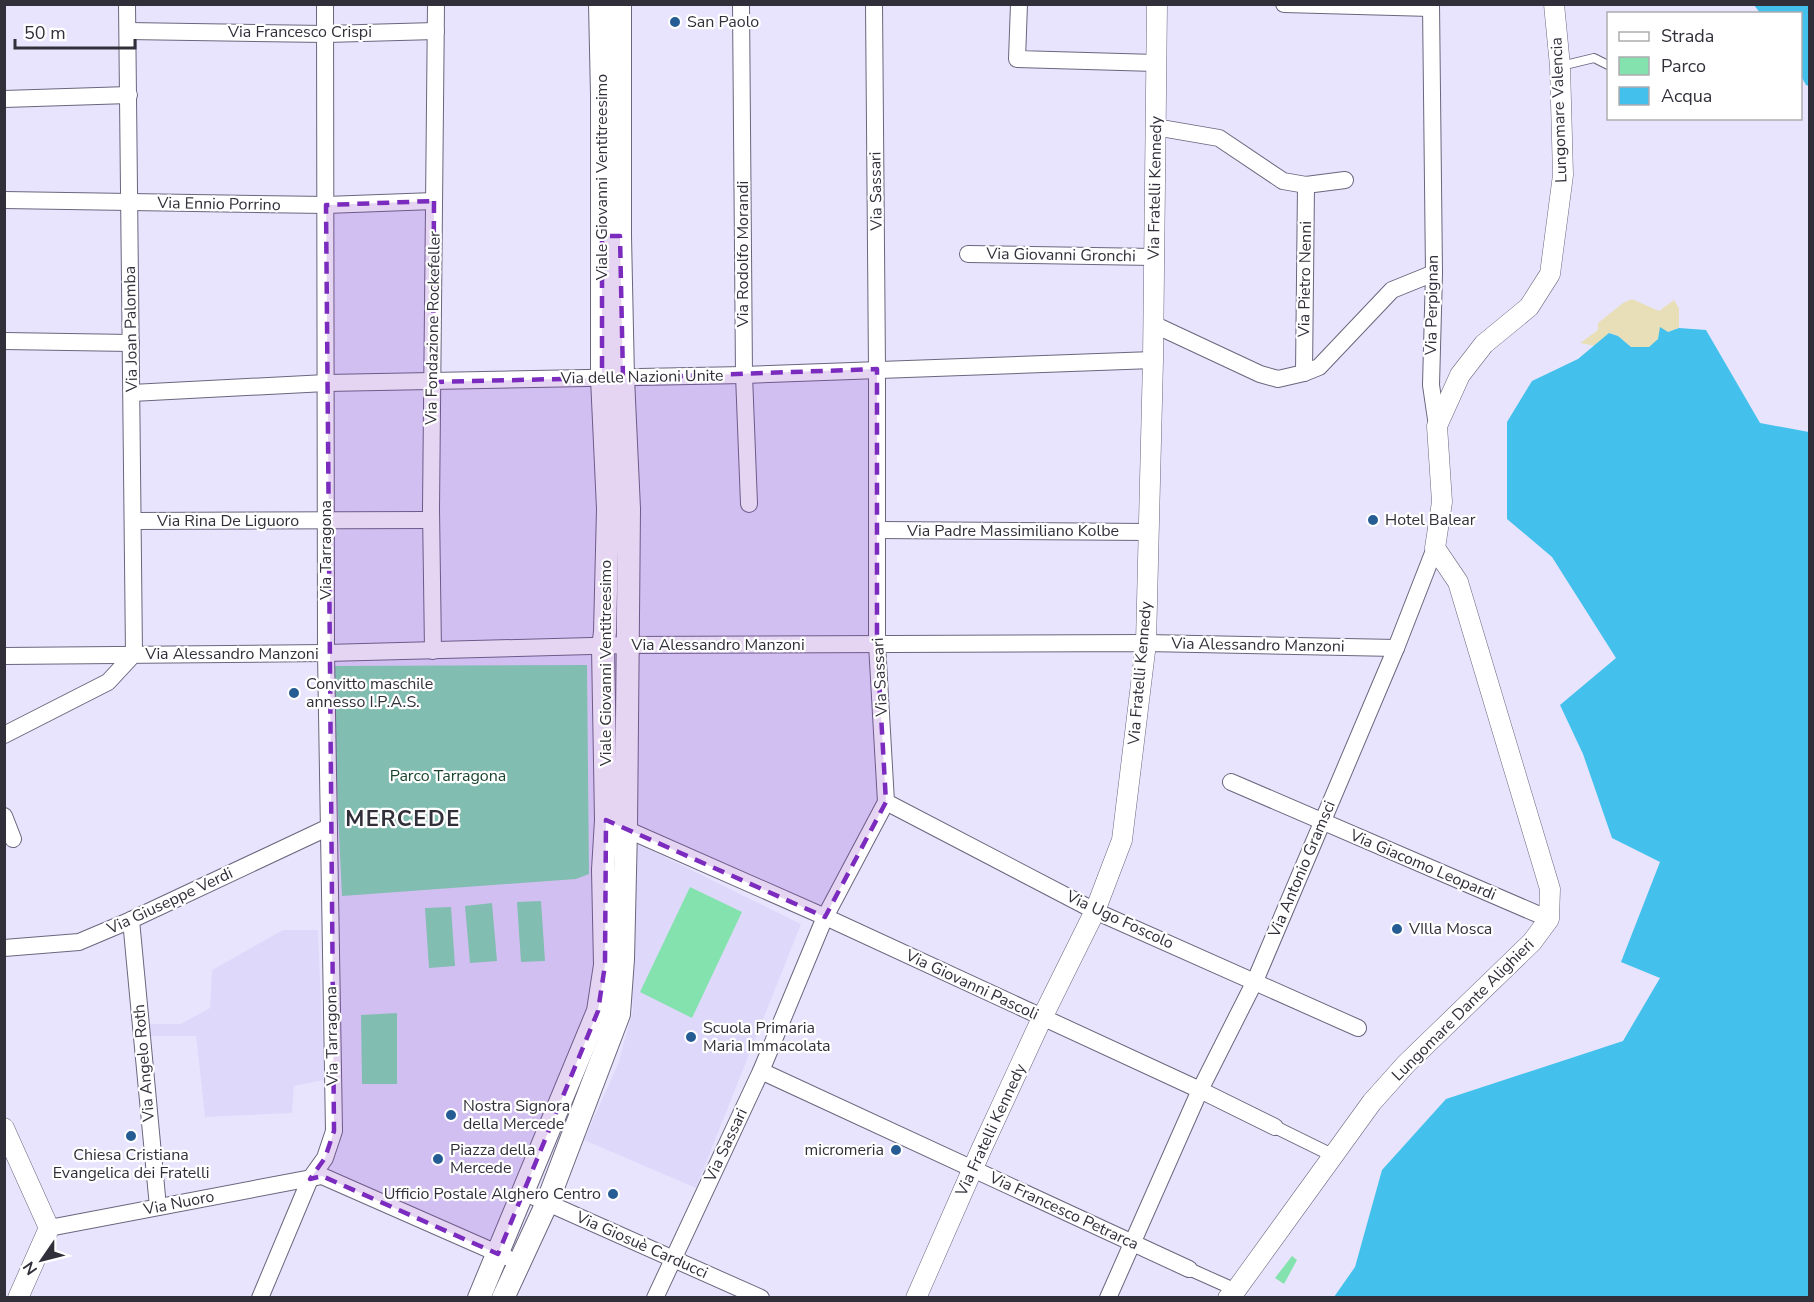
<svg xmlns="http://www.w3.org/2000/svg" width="1814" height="1302" font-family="'Nunito Sans',sans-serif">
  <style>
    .built { fill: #ded9fa }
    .green { fill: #84e2ae }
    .sand { fill: #e8dfb9 }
    .water { fill: #43c1ec }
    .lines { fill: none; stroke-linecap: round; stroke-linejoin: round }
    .service-casing { stroke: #6a667d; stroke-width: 10 }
    .pedestrian-casing { stroke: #6a667d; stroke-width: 14 }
    .minor-casing { stroke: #6a667d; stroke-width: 18 }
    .tertiary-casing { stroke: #6a667d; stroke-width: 21 }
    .secondary-casing { stroke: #6a667d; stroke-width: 24 }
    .service { stroke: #fff; stroke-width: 8 }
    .pedestrian { stroke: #fff; stroke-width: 12 }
    .minor { stroke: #fff; stroke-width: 16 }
    .tertiary { stroke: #fff; stroke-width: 20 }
    .secondary { stroke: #fff; stroke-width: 22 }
    .marked { fill: #7b2cbf; fill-opacity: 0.2; stroke: #7b2cbf; stroke-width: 4.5; stroke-dasharray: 12 8; stroke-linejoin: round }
    .poi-dot { fill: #255c94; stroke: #fff; stroke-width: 2 }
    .labels { text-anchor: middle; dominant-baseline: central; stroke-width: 4.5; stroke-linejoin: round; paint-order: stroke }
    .poi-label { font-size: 16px; fill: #31303a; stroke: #fff; text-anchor: start }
    .street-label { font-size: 16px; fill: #31303a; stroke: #fff }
    .park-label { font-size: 16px; fill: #19442e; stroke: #fff }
    .district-label { font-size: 22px; font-weight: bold; letter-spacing: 1.5px; fill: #31303a; stroke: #fff }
  </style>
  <rect width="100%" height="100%" fill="#e8e4fe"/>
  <g class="built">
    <path d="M634 842 801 924 696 1188 584 1140 618 1064 633 1010 630 971Z"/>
    <path d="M283 930H318L324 1080 294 1086 292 1113 205 1117 196 1036H150L148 1024H181L210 1008 212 970Z"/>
  </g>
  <g class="green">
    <path d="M587 665 589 874 576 879 342 896 331 666Z"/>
    <path d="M690 887 742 912 692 1018 640 992Z"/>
    <path d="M541 901 545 961 521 962 517 902Z"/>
    <path d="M492 903 497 961 470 963 465 906Z"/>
    <path d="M451 907 455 966 429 968 425 908Z"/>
    <path d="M397 1013V1084H362L361 1015Z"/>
    <path d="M1292 1256 1297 1260 1284 1284 1275 1278Z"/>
  </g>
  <path class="sand" d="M1632 299 1659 311 1674 300 1679 308V328L1668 332 1649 347H1631L1618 336 1609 333 1595 346 1580 343 1598 330V323L1623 303Z"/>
  <g class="water">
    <path d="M1754 5H1809V86L1806 85 1801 76 1800 14 1760 13Z"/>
    <path d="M1660 327 1668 332 1679 328 1706 330 1760 423 1809 432V1297H1334L1355 1267 1382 1170 1446 1099 1623 1041 1660 978 1621 962 1660 862 1612 838 1583 754 1560 705 1616 658 1552 557 1507 519V422L1532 381 1578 359 1609 333 1618 336 1631 347H1649L1658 339Z"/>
  </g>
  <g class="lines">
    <defs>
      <path id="service" d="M1561 66 1594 58 1608 65"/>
      <g id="pedestrian">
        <path d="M1275 1127 1334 1156"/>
        <path d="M1189 1269 1236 1290"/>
      </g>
      <g id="minor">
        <path d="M741 4 744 375 749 504"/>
        <path d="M1019 4 1017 59 1156 63"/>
        <path d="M1284 4 1431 8"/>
        <path d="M1431 4 1434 273 1431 385 1437 426"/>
        <path d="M128 31 326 34 436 31"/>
        <path d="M4 99 129 95"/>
        <path d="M1155 127 1219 138 1283 181 1306 185 1345 180"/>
        <path d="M4 200 326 205 434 201"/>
        <path d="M968 254 1154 257"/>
        <path d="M1153 324 1260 374 1278 379 1304 373 1319 367 1392 290 1434 273"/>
        <path d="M4 341 131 343"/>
        <path d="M1304 373 1306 185"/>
        <path d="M132 393 326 383 744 375 1153 360"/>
        <path d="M133 521 431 520"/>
        <path d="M877 530 1149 532"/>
        <path d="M433 651 431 509 436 4"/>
        <path d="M4 656 326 653 628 645 891 644 1146 643 1396 648"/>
        <path d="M4 735 108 682 134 654 127 4"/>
        <path d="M1231 782 1549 919"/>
        <path d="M886 802 1095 911 1358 1028"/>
        <path d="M4 816 13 839"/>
        <path d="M619 826 832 920 1200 1090 1275 1127"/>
        <path d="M131 920 158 1207"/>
        <path d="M4 948 79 942 131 920 329 827"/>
        <path d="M761 1071 1189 1269"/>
        <path d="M523 1192 761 1298"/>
        <path d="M49 1228 322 1176 506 1257"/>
        <path d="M260 1298 310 1179 325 1158 334 1131 326 653 325 4"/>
        <path d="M655 1298 761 1071 825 917 886 802 877 644V369L874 4"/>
        <path d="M1108 1298 1200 1090 1255 981 1396 648 1435 548"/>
      </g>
      <g id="tertiary">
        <path d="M4 1128 49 1228 18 1298"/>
        <path d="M916 1298 981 1150 1042 1018 1095 911 1122 840 1146 643 1153 360 1157 4"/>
        <path d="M1228 1298 1236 1290 1372 1102 1406 1064 1532 942 1549 919 1550 889 1458 582 1435 548 1442 502 1437 426 1460 375 1484 344 1529 307 1550 274 1563 175 1560 66 1554 4"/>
      </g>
      <g id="secondary">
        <path d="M479 1298 598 1011 605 965 603 870 606 820 603 647 605 632 608 509 602 378V95L600 4"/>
        <path d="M503 1298 547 1203 619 1014 623 959 626 829 629 509 623 378 620 236V4"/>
      </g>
    </defs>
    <use href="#service" class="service-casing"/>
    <use href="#pedestrian" class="pedestrian-casing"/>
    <use href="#minor" class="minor-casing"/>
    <use href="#tertiary" class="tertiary-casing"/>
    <use href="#secondary" class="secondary-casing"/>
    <use href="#service" class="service"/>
    <use href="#pedestrian" class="pedestrian"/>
    <use href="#minor" class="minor"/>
    <use href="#tertiary" class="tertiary"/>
    <use href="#secondary" class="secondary"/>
  </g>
  <path class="marked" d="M434 201 433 382 602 378V236H620L623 378 877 369V644L886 802 825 917 606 820 605 965 598 1011 498 1254 322 1176 310 1179 325 1158 334 1131 326 205Z"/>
  <g class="poi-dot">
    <circle cx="675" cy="22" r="6"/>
    <circle cx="1373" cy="520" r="6"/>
    <circle cx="294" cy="693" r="6"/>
    <circle cx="1397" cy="929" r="6"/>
    <circle cx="691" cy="1037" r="6"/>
    <circle cx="451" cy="1115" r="6"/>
    <circle cx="131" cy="1136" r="6"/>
    <circle cx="896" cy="1150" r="6"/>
    <circle cx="438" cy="1159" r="6"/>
    <circle cx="613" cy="1194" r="6"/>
  </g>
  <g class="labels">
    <g class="poi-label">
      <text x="687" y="22">San Paolo</text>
      <text x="1385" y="520">Hotel Balear</text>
      <text x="306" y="684">Convitto maschile<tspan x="306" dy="18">annesso I.P.A.S.</tspan></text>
      <text x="1409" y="929">VIlla Mosca</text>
      <text x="703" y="1028">Scuola Primaria<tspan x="703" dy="18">Maria Immacolata</tspan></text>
      <text x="463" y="1106">Nostra Signora<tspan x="463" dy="18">della Mercede</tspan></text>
      <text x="450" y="1150">Piazza della<tspan x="450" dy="18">Mercede</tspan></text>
      <text x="884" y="1150" text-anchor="end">micromeria</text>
      <text x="131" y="1155" text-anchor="middle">Chiesa Cristiana<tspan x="131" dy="18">Evangelica dei Fratelli</tspan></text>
      <text x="601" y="1194" text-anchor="end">Ufficio Postale Alghero Centro</text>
    </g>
    <g class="street-label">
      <text x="300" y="32">Via Francesco Crispi</text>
      <text transform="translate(1559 110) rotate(-92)">Lungomare Valencia</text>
      <text transform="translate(602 177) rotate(-90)">Viale Giovanni Ventitreesimo</text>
      <text transform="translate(1155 188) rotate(-89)">Via Fratelli Kennedy</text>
      <text transform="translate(876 191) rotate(-91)">Via Sassari</text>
      <text transform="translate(219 204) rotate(1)">Via Ennio Porrino</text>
      <text transform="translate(743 254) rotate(-90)">Via Rodolfo Morandi</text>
      <text transform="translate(1061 255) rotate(1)">Via Giovanni Gronchi</text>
      <text transform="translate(1305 279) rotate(-89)">Via Pietro Nenni</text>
      <text transform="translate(1432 305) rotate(-89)">Via Perpignan</text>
      <text transform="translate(433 328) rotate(-89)">Via Fondazione Rockefeller</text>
      <text transform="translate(131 329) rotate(-91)">Via Joan Palomba</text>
      <text transform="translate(642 377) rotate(-1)">Via delle Nazioni Unite</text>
      <text x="228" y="521">Via Rina De Liguoro</text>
      <text x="1013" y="531">Via Padre Massimiliano Kolbe</text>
      <text transform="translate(326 550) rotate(-90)">Via Tarragona</text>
      <text x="718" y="645">Via Alessandro Manzoni</text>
      <text transform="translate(1258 645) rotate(1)">Via Alessandro Manzoni</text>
      <text x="232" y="654">Via Alessandro Manzoni</text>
      <text transform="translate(606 663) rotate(-90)">Viale Giovanni Ventitreesimo</text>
      <text transform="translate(1140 673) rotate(-85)">Via Fratelli Kennedy</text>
      <text transform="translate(880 677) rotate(-93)">Via Sassari</text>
      <text transform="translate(1423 865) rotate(23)">Via Giacomo Leopardi</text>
      <text transform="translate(1302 869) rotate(-67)">Via Antonio Gramsci</text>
      <text transform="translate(170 901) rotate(-25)">Via Giuseppe Verdi</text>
      <text transform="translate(1120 920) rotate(25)">Via Ugo Foscolo</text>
      <text transform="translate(972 985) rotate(25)">Via Giovanni Pascoli</text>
      <text transform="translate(1463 1010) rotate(-45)">Lungomare Dante Alighieri</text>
      <text transform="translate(332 1036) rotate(-91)">Via Tarragona</text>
      <text transform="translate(144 1063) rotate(-95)">Via Angelo Roth</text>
      <text transform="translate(991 1130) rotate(-65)">Via Fratelli Kennedy</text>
      <text transform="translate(726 1145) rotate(-65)">Via Sassari</text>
      <text transform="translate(179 1203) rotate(-11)">Via Nuoro</text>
      <text transform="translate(1064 1211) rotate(25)">Via Francesco Petrarca</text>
      <text transform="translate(642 1245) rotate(24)">Via Giosuè Carducci</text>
    </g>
    <g class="park-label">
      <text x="448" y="776">Parco Tarragona</text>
    </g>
    <g class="district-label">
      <text x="403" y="819">MERCEDE</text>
    </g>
  </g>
  <rect width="1814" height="1302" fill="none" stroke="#31303a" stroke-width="12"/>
  <rect x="1607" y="12" width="195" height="108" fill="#ffffff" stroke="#adacb0" stroke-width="1.5"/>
  <rect x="1619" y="32" width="30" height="9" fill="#ffffff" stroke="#adacb0" stroke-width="1.5"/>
  <text x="1661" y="42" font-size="18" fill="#31303a">Strada</text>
  <rect x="1619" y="57" width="30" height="18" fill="#84e2ae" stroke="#adacb0" stroke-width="1.5"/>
  <text x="1661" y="72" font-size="18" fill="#31303a">Parco</text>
  <rect x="1619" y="87" width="30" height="18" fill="#43c1ec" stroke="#adacb0" stroke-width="1.5"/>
  <text x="1661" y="102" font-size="18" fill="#31303a">Acqua</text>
  <g transform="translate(42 1260) rotate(235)" stroke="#ffffff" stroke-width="4.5" paint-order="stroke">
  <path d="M0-4.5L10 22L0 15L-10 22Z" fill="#31303a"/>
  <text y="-9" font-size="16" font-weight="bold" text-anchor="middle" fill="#31303a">N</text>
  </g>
  <path d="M15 39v9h120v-9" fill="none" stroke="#31303a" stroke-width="3"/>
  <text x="24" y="39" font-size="18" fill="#31303a" stroke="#ffffff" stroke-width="4.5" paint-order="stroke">50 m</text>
</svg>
